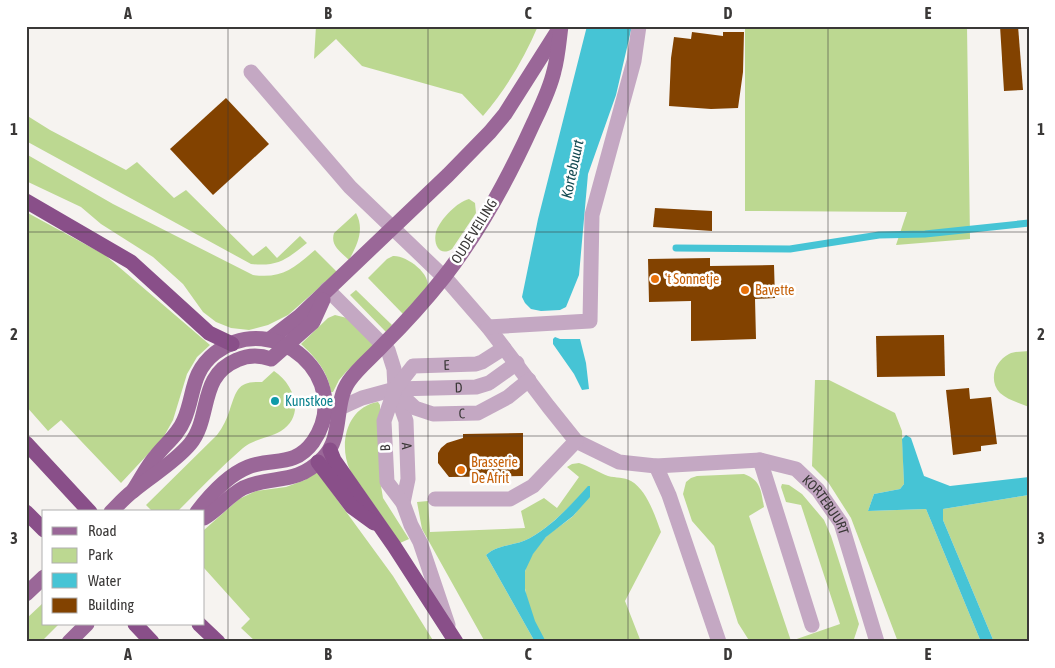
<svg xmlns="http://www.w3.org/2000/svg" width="1055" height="668" font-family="'Asap Condensed',sans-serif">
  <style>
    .green { fill: #bcd891 }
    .water { fill: #46c4d5 }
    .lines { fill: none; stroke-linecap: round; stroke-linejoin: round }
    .stream { stroke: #46c4d5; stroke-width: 7 }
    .building { fill: #824200 }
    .minor { stroke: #c4a8c3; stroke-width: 15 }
    .major { stroke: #9a6798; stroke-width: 15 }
    .highway { stroke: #894f89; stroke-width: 15 }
    .grid { fill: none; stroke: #3a3837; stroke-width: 1; stroke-opacity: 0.55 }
    .food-dot { fill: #e8710a; stroke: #fff; stroke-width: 2 }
    .culture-dot { fill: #0f9aa8; stroke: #fff; stroke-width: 2 }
    .labels { text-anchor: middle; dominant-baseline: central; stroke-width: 5; stroke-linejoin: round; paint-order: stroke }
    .street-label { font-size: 14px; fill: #3a3837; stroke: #fff }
    .food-label { font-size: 14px; fill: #c56008; stroke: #fff; text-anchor: start }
    .culture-label { font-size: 14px; fill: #0d838f; stroke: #fff; text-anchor: start }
    .water-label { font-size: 15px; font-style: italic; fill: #144a52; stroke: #fff }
    .neatline { fill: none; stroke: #3a3837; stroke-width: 2 }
    .grid-label { font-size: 16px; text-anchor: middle; font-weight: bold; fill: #3a3837 }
  </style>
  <rect width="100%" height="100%" fill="#f6f3f0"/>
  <g class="green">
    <path d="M316 26H538C524 59 506 89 483 116L462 94 362 66 336 39 314 59Z"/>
    <path d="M745 26 815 28V26H967L970 239 896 245 907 212 745 211Z"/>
    <path d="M26 115 50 130 126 170 137 162 174 198 186 190 253 256 266 246 277 258 300 236 307 243C287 259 278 267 251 264L26 141Z"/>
    <path d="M26 154 113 204 253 275C282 279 294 268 315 250L337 272 288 315 268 325 249 330 231 328 216 322 203 312 183 284 153 257 101 224 81 207 26 181Z"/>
    <path d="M469 199 475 203 476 213 452 249C438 258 432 241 437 229 442 218 457 202 469 199Z"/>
    <path d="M26 212 105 255 210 345 197 357 187 374 173 420 163 438 121 483 61 420 48 431 26 406Z"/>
    <path d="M356 213C365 230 357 245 349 260 341 252 330 246 334 233Z"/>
    <path d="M393 256C406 255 432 274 427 288L403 314 368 278 387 259Z"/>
    <path d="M356 290 392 325 386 332 350 295Z"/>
    <path d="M335 315 347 318 374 345 346 372 339 380 333 392H331C328 371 315 357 301 344L328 318Z"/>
    <path d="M1029 351V407C1019 403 1008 400 1000 393 988 380 995 361 1009 354 1015 351 1023 352 1029 351Z"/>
    <path d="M274 371C294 384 306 415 281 431 269 438 254 439 243 448 220 468 199 490 177 512H153L146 505 217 435C223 427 227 419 230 409 237 389 238 381 262 382Z"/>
    <path d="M815 380H829L895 413 902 431 904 484 900 489 874 494 868 511 926 509 981 642H898L851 518 828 482 812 466Z"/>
    <path d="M378 402 380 405V480L383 498 409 539 400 543C389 526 377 509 365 492 361 485 354 478 350 470 338 444 347 407 378 402Z"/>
    <path d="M579 463C589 466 598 472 608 476 616 478 624 477 631 481 647 490 655 516 661 532L625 601 641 642H546C533 624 522 594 525 572 526 560 537 548 544 539 552 530 563 525 572 517 580 510 584 496 590 487 571 504 552 526 530 538 516 546 498 544 486 555L535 642H485L422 529 417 502 428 501 430 532 525 528 521 511 544 498 557 508 579 477 567 467 572 464Z"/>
    <path d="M317 472 393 576 434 642H256L241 628 250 619 204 568V530L239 499 256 491 286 487 305 480Z"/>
    <path d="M744 474C761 480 761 491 764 507L749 516 791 641 840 624 801 505 786 502 781 487 782 484 789 485 802 494 824 520 831 536 859 624 853 642H750L738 623 714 546 692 521 683 494 686 482 691 478 697 476Z"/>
    <path d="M1029 495V642H994L943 520V509Z"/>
    <path d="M43 603 44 624H59L41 642H26V619Z"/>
  </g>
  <g class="water">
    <path d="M587 26H632L616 95 588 174 579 275 566 307 560 310 541 311 531 309 525 303 522 297 538 219Z"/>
    <path d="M555 337 560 339H580L586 363 589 389 582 390 574 374 553 344V339Z"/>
    <path d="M906 435 911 438 924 476 950 486 1029 477V495L943 509V520L994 642H981L926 509 868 511 874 494 900 489 904 484 902 439Z"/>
    <path d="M588 486H590V497L573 516 546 537 533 554 525 571V590L535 621 546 642H535L486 555C498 544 516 546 530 538 552 526 571 505 588 486Z"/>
  </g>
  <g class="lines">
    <path class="stream" d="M676 248 790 249 879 235 925 234 1029 223"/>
  </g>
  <g class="building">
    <path d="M1000 26H1018L1023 90 1004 91Z"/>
    <path d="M692 32 723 36V32H744L743 72 738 108 711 109 669 106 671 58 674 37 691 39Z"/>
    <path d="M226 98 269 144 213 195 170 149Z"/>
    <path d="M655 208 712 211V231L653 227Z"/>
    <path d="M710 258V266L774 265 775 298 755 299 756 339 691 341V301L649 302 648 259Z"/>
    <path d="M944 335 945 376 877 377 876 336Z"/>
    <path d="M969 388 970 399 991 397 997 444 981 446V451L953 455 946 390Z"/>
    <path d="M523 433V476L449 477 438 463V453L441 448 447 443 463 438V434Z"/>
  </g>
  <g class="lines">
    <g class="minor">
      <path id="s1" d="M251 72 350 187 448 281 488 327 548 406 576 441 619 462 656 466 760 460 796 469 818 490 841 523 877 642"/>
      <path id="s2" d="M327 289 388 350 394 369 395 389 406 421 408 479 403 503"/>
      <path d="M488 327 590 321 592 215 634 61 639 26"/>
      <path id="s3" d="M398 392 415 408 433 414 478 413 508 397 529 380"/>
      <path id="s4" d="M340 408 362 398 395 389 476 387 489 383 517 363"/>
      <path d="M760 460 812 625"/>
      <path d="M656 466 669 495 719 642"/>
      <path d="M435 499H510L533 486 576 441"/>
      <path id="s5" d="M448 625 420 542 411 525 403 503 387 482 384 421 395 389 413 366 476 364 482 362 504 348"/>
    </g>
    <g class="major">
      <path d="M270 339 300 316 448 175 490 132 505 114 557 32"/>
      <path d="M133 491C141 479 147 466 156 456 165 444 178 435 184 420 195 395 190 373 215 353 275 307 356 380 313 442 294 468 273 457 248 467 228 475 210 495 197 512"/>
      <path d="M111 512C118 505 125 497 133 491 152 475 174 463 190 444 212 417 198 376 237 360 248 355 260 355 271 359L313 322 323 300"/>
      <path d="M204 518C218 510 228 496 243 488 273 474 294 487 323 458 344 437 333 404 349 381 358 368 372 357 383 345 404 324 425 301 444 277 480 231 509 177 533 124 541 107 550 89 554 71 558 57 559 41 561 26"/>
      <path d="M26 594 44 577"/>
      <path d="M69 642 87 624"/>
    </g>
    <g class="highway">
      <path d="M26 201 131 262 209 333 232 344"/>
      <path d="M26 443 90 512"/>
      <path d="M330 450 334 460 394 546 456 642"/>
      <path d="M318 462 352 507 374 523"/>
      <path d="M26 512 44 530"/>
      <path d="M135 624 152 642"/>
      <path d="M199 624 218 642"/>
    </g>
  </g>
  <path class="grid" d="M228 26V642M428 26V642M628 26V642M828 26V642M26 232H1029M26 436H1029"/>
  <g class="food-dot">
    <circle cx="655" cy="279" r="5"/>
    <circle cx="745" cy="290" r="5"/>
    <circle cx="461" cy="470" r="5"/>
  </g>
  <circle class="culture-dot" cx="275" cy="401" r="5"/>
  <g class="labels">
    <g class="street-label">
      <text transform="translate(474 231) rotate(-58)">OUDE VEILING</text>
      <text stroke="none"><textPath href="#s5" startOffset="314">E</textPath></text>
      <text stroke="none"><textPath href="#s4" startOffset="122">D</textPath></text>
      <text stroke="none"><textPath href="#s3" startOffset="71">C</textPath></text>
      <text stroke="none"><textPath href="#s2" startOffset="185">A</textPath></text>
      <text transform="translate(385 448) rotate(-93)">B</text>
      <text stroke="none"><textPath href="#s1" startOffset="766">KORTEBUURT</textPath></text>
    </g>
    <g class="food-label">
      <text x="665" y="279">'t Sonnetje</text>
      <text x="755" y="290">Bavette</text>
      <text x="471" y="462">Brasserie<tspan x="471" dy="16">De Afrit</tspan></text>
    </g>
    <g class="culture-label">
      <text x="285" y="401">Kunstkoe</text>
    </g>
    <g class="water-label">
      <text transform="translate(572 169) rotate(-78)">Kortebuurt</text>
    </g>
  </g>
  <rect width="1055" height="668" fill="none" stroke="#ffffff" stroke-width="55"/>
  <rect x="42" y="510" width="162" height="115" fill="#ffffff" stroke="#b0afaf"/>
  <rect x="52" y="527" width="25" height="8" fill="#9a6798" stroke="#b0afaf"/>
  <text x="88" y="536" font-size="15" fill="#3a3837">Road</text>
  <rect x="52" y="548" width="25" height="15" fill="#bcd891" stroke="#b0afaf"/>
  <text x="88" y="560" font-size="15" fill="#3a3837">Park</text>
  <rect x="52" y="573" width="25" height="15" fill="#46c4d5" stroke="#b0afaf"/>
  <text x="88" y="586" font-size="15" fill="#3a3837">Water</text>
  <rect x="52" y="598" width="25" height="15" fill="#824200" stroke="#b0afaf"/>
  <text x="88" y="610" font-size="15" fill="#3a3837">Building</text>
  <rect x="28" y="28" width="1000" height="612" class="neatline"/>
  <g class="grid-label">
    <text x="128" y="19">A</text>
    <text x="328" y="19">B</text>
    <text x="528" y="19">C</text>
    <text x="728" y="19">D</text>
    <text x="928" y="19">E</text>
    <text x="14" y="135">1</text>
    <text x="1041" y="135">1</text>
    <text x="14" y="340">2</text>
    <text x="1041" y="340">2</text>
    <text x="14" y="544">3</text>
    <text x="1041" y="544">3</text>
    <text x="128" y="660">A</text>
    <text x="328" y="660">B</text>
    <text x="528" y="660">C</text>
    <text x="728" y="660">D</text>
    <text x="928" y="660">E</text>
  </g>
</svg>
